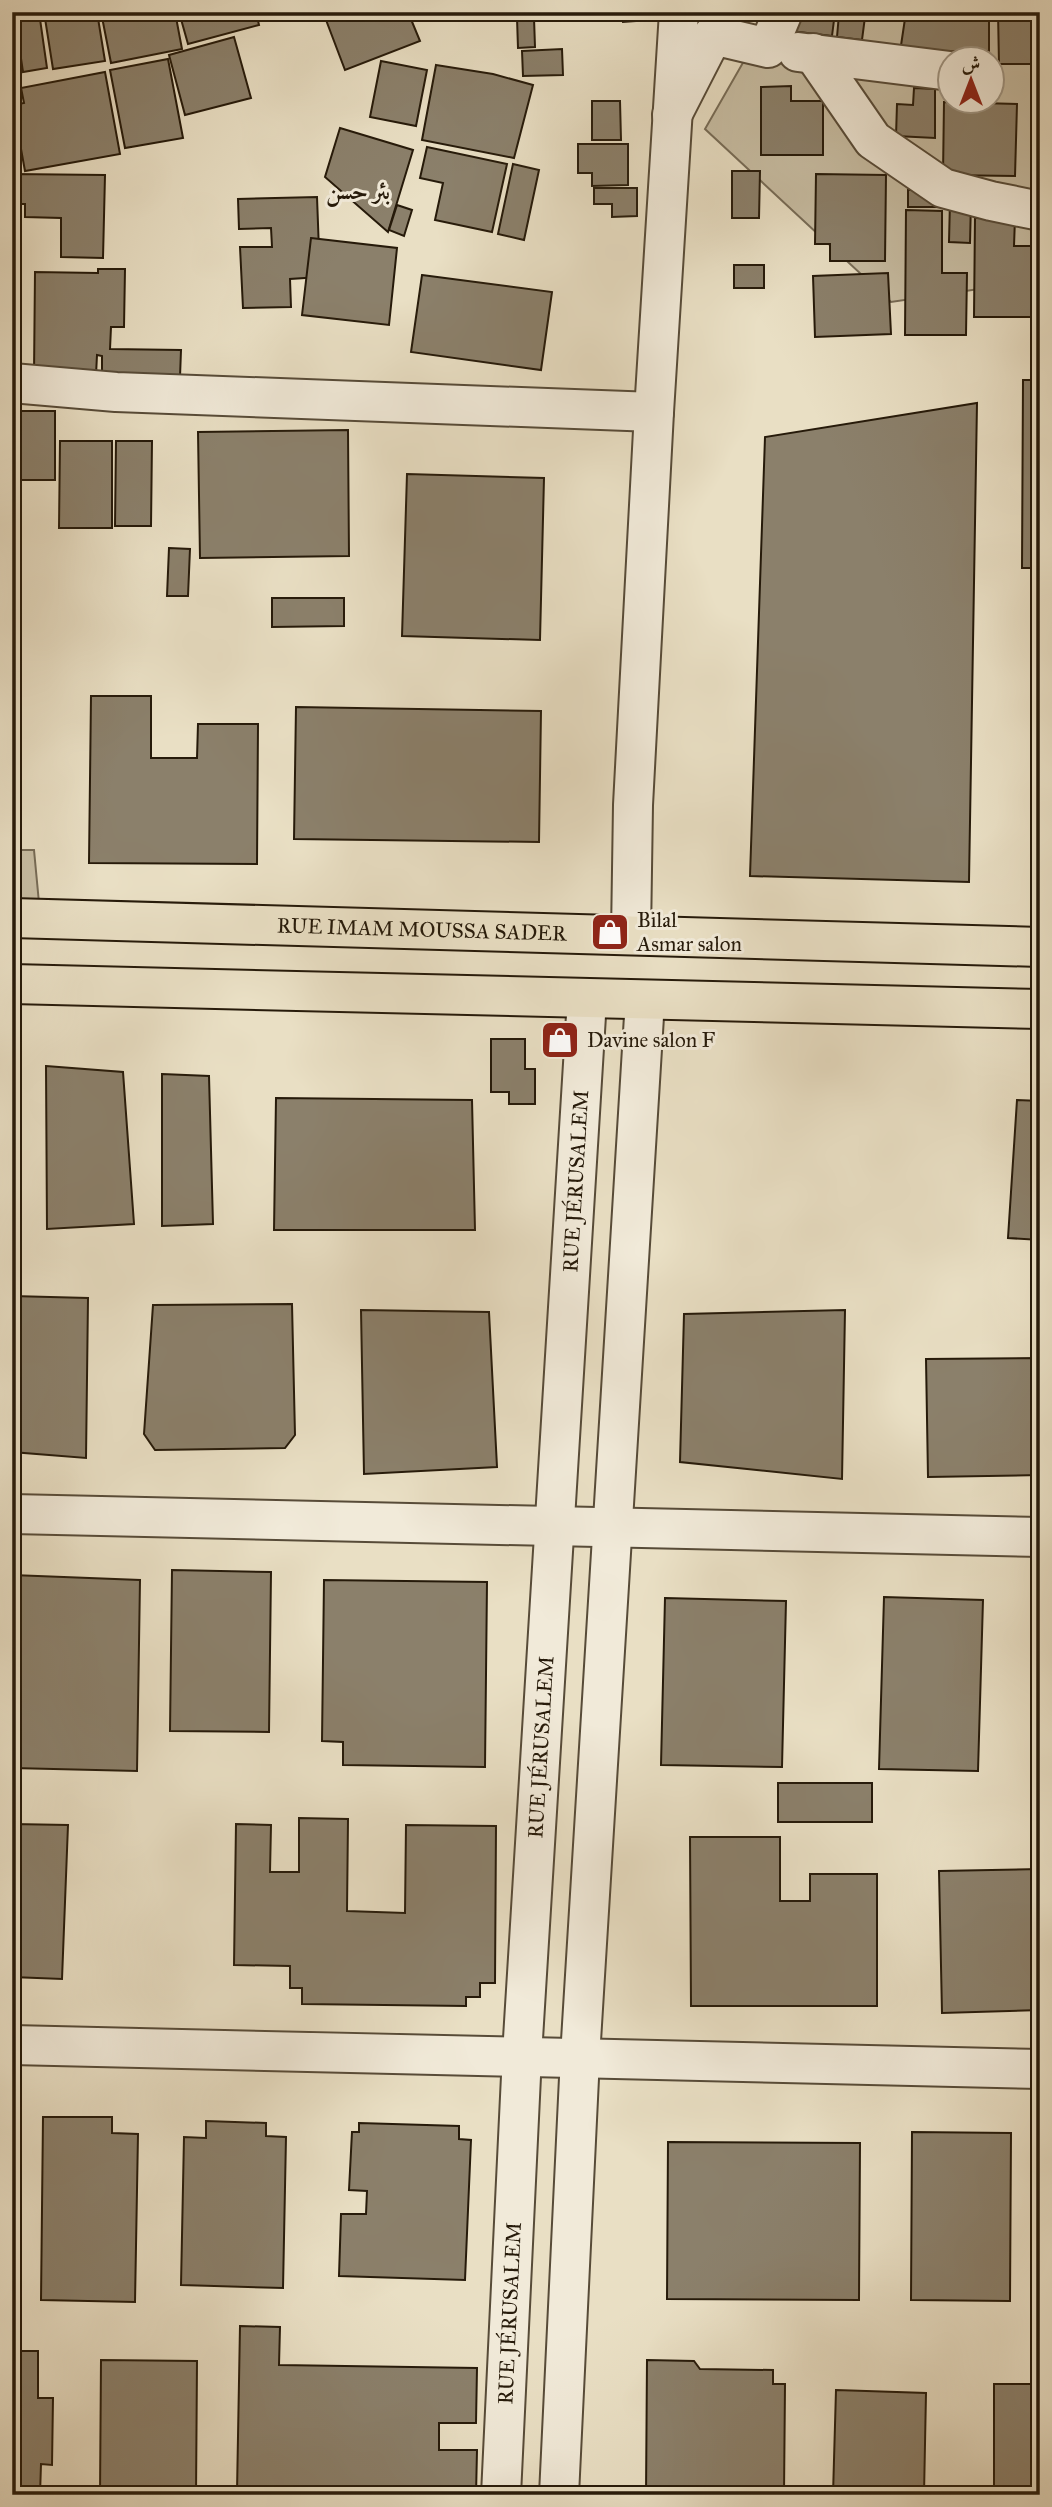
<svg xmlns="http://www.w3.org/2000/svg" width="1052" height="2507" font-family="'IM FELL Great Primer',Amiri,serif">
  <style>
    .green { fill: #c8bea4; stroke: #776c57; stroke-width: 2; fill-rule: evenodd }
    .building { fill: #8b806b; stroke: #261a0a; stroke-width: 2 }
    .lines { fill: none; stroke-linecap: round; stroke-linejoin: round }
    .minor-casing { stroke: #574b38; stroke-width: 42 }
    .tertiary-casing { stroke: #574b38; stroke-width: 42 }
    .primary-casing { stroke: #261a0a; stroke-width: 42 }
    .minor { stroke: #f1ead9; stroke-width: 38 }
    .tertiary { stroke: #f1ead9; stroke-width: 38 }
    .primary { stroke: #e9dfc4; stroke-width: 38 }
    .labels { text-anchor: middle; dominant-baseline: central; stroke-width: 6; stroke-linejoin: round; paint-order: stroke }
    .poi-label { font-size: 21px; fill: #261a0a; stroke: #f1ead9; text-anchor: start }
    .street-label { font-size: 21px; fill: #261a0a; stroke: #f1ead9 }
    .neighbourhood-label { font-size: 23px; font-weight: bold; fill: #261a0a; stroke: #f1ead9 }
  </style>
  <rect width="100%" height="100%" fill="#e9dfc4"/>
  <filter id="stains"><feTurbulence type="fractalNoise" baseFrequency=".00286" numOctaves="4"/><feColorMatrix values="0 0 0 0 .2 0 0 0 0 .09 0 0 0 0 .02 0 0 0 .5 -.17"/></filter>
  <radialGradient id="worn" r=".72"><stop offset=".6" stop-color="#630" stop-opacity="0"/><stop offset="1" stop-color="#630" stop-opacity=".3"/></radialGradient>
  <g class="green">
    <path d="M772 12H1040V280L891 302 705 129ZM950 60H992V102H950Z"/>
    <path d="M12 850H34L39 903 12 902Z"/>
  </g>
  <g class="building">
    <path d="M14 12H39L47 68 23 72Z"/>
    <path d="M44 12H97L105 61 53 69Z"/>
    <path d="M101 12H175L182 49 111 63Z"/>
    <path d="M179 12H256L259 25 188 44Z"/>
    <path d="M323 12H408L420 41 345 70Z"/>
    <path d="M622 12H648L649 20 623 22Z"/>
    <path d="M793 12H835L832 36 791 31Z"/>
    <path d="M906 12H989V51L900 52Z"/>
    <path d="M998 12H1040V64H999Z"/>
    <path d="M839 14 865 17 862 40 837 37Z"/>
    <path d="M517 18H534L535 47 518 48Z"/>
    <path d="M234 37 251 98 185 115 169 55Z"/>
    <path d="M562 49 563 75 523 76 522 51Z"/>
    <path d="M168 59 183 138 125 148 110 70Z"/>
    <path d="M381 61 427 70 416 126 370 117Z"/>
    <path d="M436 65 493 74 533 85 514 158 422 140Z"/>
    <path d="M105 72 120 154 25 171 13 105 24 103 21 88Z"/>
    <path d="M791 86V101H823V155H761V87Z"/>
    <path d="M914 88 935 89V138L896 136 897 104 913 105Z"/>
    <path d="M592 101H620L621 140H592Z"/>
    <path d="M944 102 1017 104 1015 176 943 175Z"/>
    <path d="M340 128 413 150 388 232 325 177Z"/>
    <path d="M578 144H628V185L592 186V173H578Z"/>
    <path d="M427 147 507 164 492 232 435 220 443 183 420 178Z"/>
    <path d="M513 164 539 170 524 240 498 234Z"/>
    <path d="M732 171H760L759 218H732Z"/>
    <path d="M12 174 105 175 103 258 61 257V218L25 217V204H12Z"/>
    <path d="M816 174 886 175 885 261H830V244H815Z"/>
    <path d="M594 188H637V216L612 217V204H594Z"/>
    <rect x="908" y="190" width="33" height="17"/>
    <path d="M317 197 320 277 290 279 291 307 243 308 240 247H272L271 228 239 229 238 199Z"/>
    <path d="M950 201H971L970 243 949 242Z"/>
    <path d="M397 205 412 210 404 236 389 230Z"/>
    <path d="M906 210 942 211V273H967L966 335H905Z"/>
    <path d="M975 218H1015L1014 246H1040V317H974Z"/>
    <path d="M311 238 397 248 389 325 302 315Z"/>
    <rect x="734" y="265" width="30" height="23"/>
    <path d="M98 269H125L124 327H111L110 349 181 350 180 377 102 376V356L97 355 96 375 34 374 35 272 98 273Z"/>
    <path d="M888 273 891 334 815 337 813 276Z"/>
    <path d="M422 275 552 292 541 370 411 352Z"/>
    <path d="M1023 380H1040V568H1022Z"/>
    <path d="M977 403 969 882 750 876 765 437Z"/>
    <rect x="12" y="411" width="43" height="69"/>
    <path d="M348 430 349 556 200 558 198 432Z"/>
    <path d="M60 441H112V528H59Z"/>
    <path d="M116 441H152L151 526H115Z"/>
    <path d="M407 474 544 478 540 640 402 636Z"/>
    <path d="M169 548 190 549 188 596H167Z"/>
    <path d="M272 598H344V626L272 627Z"/>
    <path d="M1037 681H1040V874H1034Z"/>
    <path d="M91 696H151V758H197L198 724H258L257 864 89 863Z"/>
    <path d="M296 707 541 711 539 842 294 839Z"/>
    <path d="M491 1039H525V1069H535V1104H509V1092H491Z"/>
    <path d="M46 1066 123 1072 134 1224 47 1229Z"/>
    <path d="M162 1074 209 1076 213 1224 162 1226Z"/>
    <path d="M276 1098 472 1100 475 1230H274Z"/>
    <path d="M1017 1100 1040 1101V1240L1008 1238Z"/>
    <path d="M12 1296 88 1298 86 1458 12 1452Z"/>
    <path d="M292 1304 295 1435 285 1448 155 1450 144 1434 153 1305Z"/>
    <path d="M361 1310 489 1312 497 1467 364 1474Z"/>
    <path d="M845 1310 842 1479 680 1462 684 1314Z"/>
    <path d="M1040 1358V1475L928 1477 926 1359Z"/>
    <path d="M172 1570 271 1572 269 1732 170 1731Z"/>
    <path d="M12 1575 140 1580 137 1771 12 1768Z"/>
    <path d="M324 1580 487 1582 485 1767 343 1765V1742L322 1741Z"/>
    <path d="M884 1597 983 1600 978 1771 879 1769Z"/>
    <path d="M665 1598 786 1601 782 1767 661 1765Z"/>
    <rect x="778" y="1783" width="94" height="39"/>
    <path d="M299 1818 348 1819 347 1911 405 1913 406 1825 496 1826 495 1983H480V1997H466V2006L302 2004V1988H290V1966L234 1965 236 1824 271 1825 270 1872H299Z"/>
    <path d="M12 1824 68 1825 62 1979 12 1977Z"/>
    <path d="M690 1837H780V1901H810V1874H877V2006H691Z"/>
    <path d="M1040 1869V2010L942 2013 939 1871Z"/>
    <path d="M43 2117H112V2133L138 2134 135 2302 41 2300Z"/>
    <path d="M206 2121 266 2123V2136L286 2137 283 2288 181 2285 184 2137 206 2138Z"/>
    <path d="M359 2123 459 2126V2139L471 2140 465 2280 339 2276 341 2214H366L367 2191 349 2190 352 2132H359Z"/>
    <path d="M912 2132 1011 2133 1010 2301 911 2300Z"/>
    <path d="M668 2142 860 2143 859 2300 667 2299Z"/>
    <path d="M240 2326 280 2327 279 2365 477 2368 476 2423H439V2450H477L476 2495H274V2493L237 2492Z"/>
    <path d="M12 2351H38V2398H53L52 2465 41 2464 40 2495H12Z"/>
    <path d="M101 2360 197 2361 196 2495H100Z"/>
    <path d="M647 2360 694 2361 700 2369 773 2370V2384H785L784 2495H646Z"/>
    <rect x="994" y="2384" width="46" height="111"/>
    <path d="M836 2390 926 2393 924 2495H833Z"/>
  </g>
  <g class="lines">
    <defs>
      <g id="minor">
        <path d="M798 52 950 71"/>
        <path d="M813 53 873 140 943 188 991 201 1040 211"/>
        <path d="M672 115 713 35 768 48 783 12"/>
        <path d="M12 383 116 392 654 412"/>
        <path d="M12 1514 1040 1537"/>
        <path d="M12 2045 1040 2069"/>
      </g>
      <g id="tertiary">
        <path d="M631 934 633 805 654 412 679 12"/>
        <path id="s1" d="M501 2495 522 2055 587 999"/>
        <path d="M559 2495 580 2057 645 1000"/>
      </g>
      <g id="primary">
        <path id="s2" d="M12 918 1040 947"/>
        <path d="M12 984 1040 1009"/>
      </g>
    </defs>
    <use href="#minor" class="minor-casing"/>
    <use href="#tertiary" class="tertiary-casing"/>
    <use href="#primary" class="primary-casing"/>
    <use href="#minor" class="minor"/>
    <use href="#tertiary" class="tertiary"/>
    <use href="#primary" class="primary"/>
  </g>
  <defs>
    <symbol id="shop-square" viewBox="-11 -11 22 22"><rect x="-9" y="-9" width="18" height="18" rx="4" fill="#8f2418" stroke="#f1ead9"/><path d="M-5-2.5h2.3a2.7 3.5 0 0 1 5.4 0H5L5.5 6h-11ZM-1.5-2.5h3a1.5 2.3 0 0 0-3 0Z" fill="#fff"/></symbol>
  </defs>
  <g fill-rule="evenodd">
    <use href="#shop-square" x="588" y="910" width="44" height="44"/>
    <use href="#shop-square" x="538" y="1018" width="44" height="44"/>
  </g>
  <g class="labels">
    <g class="poi-label">
      <text x="637" y="920">Bilal<tspan x="637" dy="24">Asmar salon</tspan></text>
      <text x="587" y="1040">Davine salon F</text>
    </g>
    <g class="street-label">
      <text stroke="none"><textPath href="#s2" startOffset="410">RUE IMAM MOUSSA SADER</textPath></text>
      <text stroke="none"><textPath href="#s1" startOffset="1316">RUE JÉRUSALEM</textPath></text>
      <text stroke="none"><textPath href="#s1" startOffset="749">RUE JÉRUSALEM</textPath></text>
      <text stroke="none"><textPath href="#s1" startOffset="182">RUE JÉRUSALEM</textPath></text>
    </g>
    <g class="neighbourhood-label">
      <text x="358" y="191">بئر حسن</text>
    </g>
  </g>
  <rect width="1052" height="2507" fill="none" stroke="#e9dfc4" stroke-width="42"/>
  <rect x="14" y="14" width="1024" height="2479" fill="none" stroke="#261a0a" stroke-width="3.5"/>
  <rect x="21" y="21" width="1010" height="2465" fill="none" stroke="#261a0a" stroke-width="2"/>
  <g transform="translate(971 80)"><circle r="33" fill="#f1ead9" stroke="#a09786" stroke-width="2"/>
  <path d="M0-5L12 26L0 18L-12 26Z" fill="#8f2418"/>
  <text y="-10" font-size="19" font-weight="bold" text-anchor="middle" fill="#261a0a">ش</text>
  </g>
  <rect width="100%" height="100%" filter="url(#stains)"/>
  <rect width="100%" height="100%" fill="url(#worn)"/>
</svg>
